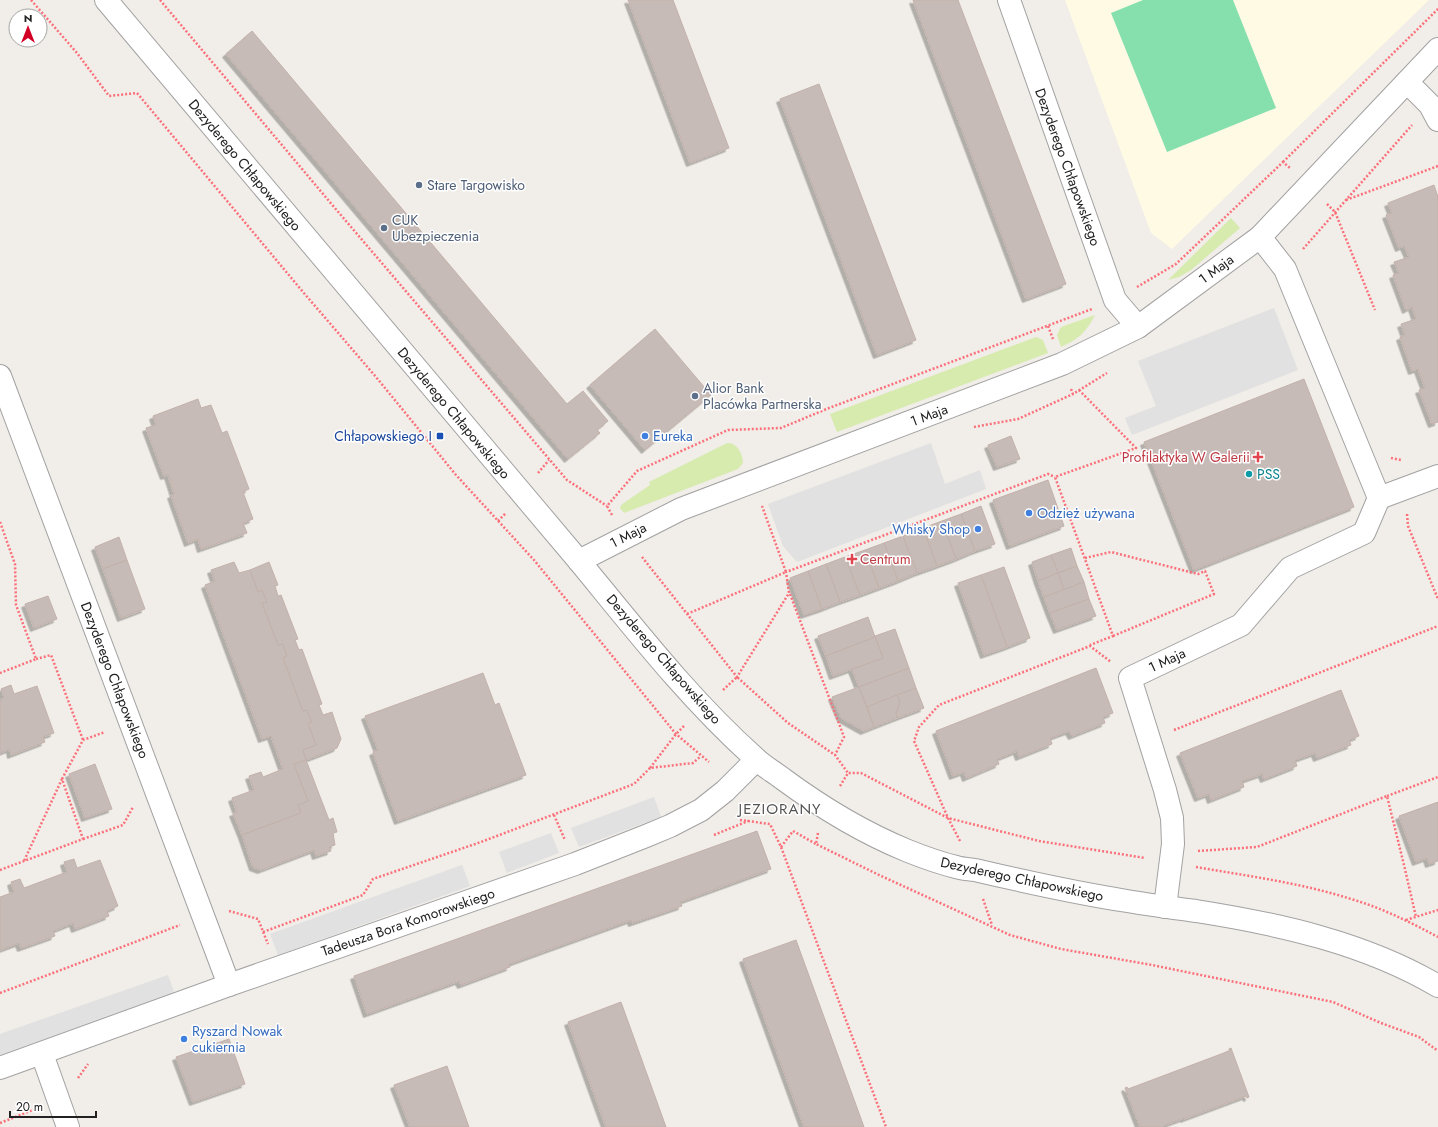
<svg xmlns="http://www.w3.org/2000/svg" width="1438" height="1127" font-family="Jost,sans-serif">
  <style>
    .education { fill: #fffae4 }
    .grass { fill: #d7ebaf }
    .pitch { fill: #86e0ae }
    .parking { fill: #e1e1e1 }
    .building { fill: #c6bbb7; stroke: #c3b1aa; filter: url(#shadow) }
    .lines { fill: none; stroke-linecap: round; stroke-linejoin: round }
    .minor-casing { stroke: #a2a2a2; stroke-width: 24 }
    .path { stroke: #fb707a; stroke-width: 2.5; stroke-dasharray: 2 2; stroke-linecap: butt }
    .minor { stroke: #fff; stroke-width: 22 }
    .service-dot { fill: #5c6f8a; stroke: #fff; stroke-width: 1.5 }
    .transit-dot { fill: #1a4fb4; stroke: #fff; stroke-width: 1.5 }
    .shop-dot { fill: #3f7fe0; stroke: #fff; stroke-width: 1.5 }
    .health-dot { fill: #e0444e; stroke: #fff; stroke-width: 1.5 }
    .culture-dot { fill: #0f9aa8; stroke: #fff; stroke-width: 1.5 }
    .labels { text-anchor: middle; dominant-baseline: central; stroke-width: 3; stroke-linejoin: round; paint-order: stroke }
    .street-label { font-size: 14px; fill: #212121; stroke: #fff }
    .service-label { font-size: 14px; fill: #4e5e75; stroke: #fff; text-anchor: start }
    .transit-label { font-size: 14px; fill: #164399; stroke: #fff; text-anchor: end }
    .shop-label { font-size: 14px; fill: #366cbe; stroke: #fff; text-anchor: start }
    .health-label { font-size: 14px; fill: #be3a42; stroke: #fff; text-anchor: end }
    .culture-label { font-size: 14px; fill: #0d838f; stroke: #fff; text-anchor: start }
    .neighbourhood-label { font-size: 15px; letter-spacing: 1px; fill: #545454; stroke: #fff }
  </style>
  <defs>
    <filter id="shadow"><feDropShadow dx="-3.5" dy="3.5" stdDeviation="0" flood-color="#0004"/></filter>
  </defs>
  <rect width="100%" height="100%" fill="#f1ede8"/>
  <path class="education" d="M1065 0H1429L1172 249 1151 233Z"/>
  <g class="grass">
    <path d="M1231 218 1240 228 1191 270 1179 277 1168 280Z"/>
    <path d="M1095 315C1086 332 1079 339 1061 347L1057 335 1061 327Z"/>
    <path d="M1036 337 1043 340 1048 353 837 432 830 414Z"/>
    <path d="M727 443C737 442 743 454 743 463L738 469 624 513 620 508 621 505 650 485 649 482Z"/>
  </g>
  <path class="pitch" d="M1143 0H1233L1276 108 1167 152 1111 13Z"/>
  <g class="parking">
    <path d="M1274 308 1298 370 1132 435 1125 418 1156 406 1138 361Z"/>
    <path d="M931 443 945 484 980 470 986 489 797 562 783 546 768 504Z"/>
    <path d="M654 797 661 817 579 847 571 828Z"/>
    <path d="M551 833 559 853 507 873 499 852Z"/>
    <path d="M462 865 470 886 278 955 270 934Z"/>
    <path d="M168 975 175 995 0 1057V1034Z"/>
  </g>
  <g class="building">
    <path d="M628 0H673L729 148 690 163Z"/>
    <path d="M913 0H958L1066 284 1026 299Z"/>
    <path d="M252 31 567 404 583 391 608 421 597 430 600 433 568 459 226 54Z"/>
    <path d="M819 84 916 340 877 355 780 99Z"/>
    <path d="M1434 185 1438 197V422L1432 424 1419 390 1425 388 1418 369 1412 371 1400 337 1405 335 1401 324 1416 319 1412 307 1406 310 1393 275 1399 273 1394 262 1409 257 1404 246 1399 248 1386 215 1392 213 1388 203Z"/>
    <path d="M655 329 711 395 645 450 590 385Z"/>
    <path d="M1304 379 1354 507 1194 570 1144 442Z"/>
    <path d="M198 399 201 408 211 405 222 433 227 431 249 489 243 492 253 519 243 523 247 533 201 549 198 539 188 543 171 495 174 494 168 475 164 476 146 428 156 425 153 416Z"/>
    <path d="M1011 436 1020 459 997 467 988 445Z"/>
    <path d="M1048 480 1064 526 1010 546 993 500Z"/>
    <path d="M981 506 995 544 975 551 961 514Z"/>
    <path d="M961 514 975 551 956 559 942 521Z"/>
    <path d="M942 521 956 559 937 566 923 528Z"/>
    <path d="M923 528 937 566 917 573 903 536Z"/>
    <path d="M903 536 917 573 898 581 884 543Z"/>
    <path d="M119 537 127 560 103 569 95 547Z"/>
    <path d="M884 543 898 581 879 588 865 550Z"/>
    <path d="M1071 548 1077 566 1058 573 1051 555Z"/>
    <path d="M865 550 879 588 860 595 845 557Z"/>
    <path d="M1051 555 1058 573 1038 581 1032 562Z"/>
    <path d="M845 557 860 595 840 602 826 564Z"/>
    <path d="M127 560 145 609 121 618 103 569Z"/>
    <path d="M234 562 239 573 250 570 258 592 262 590 267 602 262 603 278 645 283 644 287 656 283 658 303 711 307 710 312 722 308 723 316 745 303 750 306 760 294 764 308 801 298 805 301 813 242 835 233 813 237 812 232 798 254 790 249 776 261 772 263 777 283 769 271 736 262 739 205 585 215 581 211 570Z"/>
    <path d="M269 562 278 585 275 586 278 596 281 595 298 639 295 640 299 650 302 649 322 704 319 705 323 715 332 712 341 739 337 748 306 760 303 750 316 745 308 723 312 722 307 710 303 711 283 658 287 656 283 644 278 645 262 603 267 602 262 590 258 592 250 570Z"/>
    <path d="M826 564 840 602 822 609 808 571Z"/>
    <path d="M1077 566 1084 582 1064 590 1058 573Z"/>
    <path d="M1004 567 1030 638 1007 647 981 575Z"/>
    <path d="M808 571 822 609 804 615 790 578Z"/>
    <path d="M1058 573 1064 590 1044 597 1038 581Z"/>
    <path d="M981 575 1007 647 984 655 958 583Z"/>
    <path d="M1084 582 1089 599 1050 613 1044 597Z"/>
    <path d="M48 596 57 619 34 628 25 604Z"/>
    <path d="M1089 599 1096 616 1057 630 1050 613Z"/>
    <path d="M868 617 875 637 826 656 818 636Z"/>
    <path d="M895 629 909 668 859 687 852 669 883 658 875 636Z"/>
    <path d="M875 637 883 658 833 676 826 656Z"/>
    <path d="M909 668 916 688 867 707 859 687Z"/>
    <path d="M1096 668 1113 713 1103 717 1105 723 1072 736 1069 731 1050 738 1052 744 1019 757 1017 751 997 759 999 764 966 778 964 772 953 776 936 731Z"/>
    <path d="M483 673 495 705 499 703 526 775 398 821 373 752 378 750 365 716Z"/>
    <path d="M11 685 14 694 37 686 54 733 43 737 45 742 11 755 10 749 0 753V700L4 698 1 689Z"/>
    <path d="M859 687 874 727 864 731 841 718 832 697Z"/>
    <path d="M916 688 924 708 897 718 896 713 900 702 897 695Z"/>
    <path d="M1341 690 1359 736 1349 740 1351 745 1317 758 1315 753 1295 760 1297 766 1264 779 1262 774 1242 781 1244 787 1211 800 1209 794 1198 798 1180 753Z"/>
    <path d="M897 695 900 702 896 713 897 718 874 727 867 707Z"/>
    <path d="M306 760 329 820 333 818 337 832 333 833 335 845 329 847 331 851 316 856 314 850 261 870 253 867 242 835 301 813 298 805 308 801 294 764Z"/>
    <path d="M95 764 112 809 85 818 69 774Z"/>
    <path d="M1438 802V861L1429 864 1427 858 1416 862 1399 816Z"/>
    <path d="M757 831 771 869 680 902 682 906 632 923 631 920 509 964 510 967 461 985 459 981 367 1014 354 976Z"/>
    <path d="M74 859 77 868 100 860 118 906 107 911 109 916 75 929 73 923 53 931 55 936 21 948 19 943 0 950V897L14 892 11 882 20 879 24 888 67 872 64 862Z"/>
    <path d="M796 940 864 1127H804L743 959Z"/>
    <path d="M621 1002 666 1127H606L568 1022Z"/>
    <path d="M229 1039 245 1084 193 1102 176 1057Z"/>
    <path d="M1231 1048 1249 1097 1247 1098 1246 1096 1184 1119V1118L1165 1125 1163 1127H1140L1125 1088 1127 1087 1128 1089 1229 1051V1049Z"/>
    <path d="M447 1066 469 1127H410L394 1085Z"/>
  </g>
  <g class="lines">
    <defs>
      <g id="minor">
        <path d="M106 0 579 561C635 629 689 699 755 758 763 766 774 772 783 779 821 807 864 833 908 851 923 857 940 863 956 867 962 869 969 869 975 870 1026 882 1076 893 1127 901 1150 905 1173 908 1196 911 1279 924 1365 943 1438 986"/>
        <path d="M1009 0 1115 300 1138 327"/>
        <path d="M1407 82 1430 105 1438 120"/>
        <path d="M0 376 229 985"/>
        <path d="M1379 498 1438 476"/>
        <path d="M579 561 681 509 1062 364 1138 327 1260 237 1438 49"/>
        <path d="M1165 907 1173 844 1172 818 1165 790 1130 678 1241 625 1290 568 1364 533 1379 498 1285 269 1260 237"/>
        <path d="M42 1054 68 1127"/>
        <path d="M0 1068 229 985 575 864 646 836 670 826 701 810 725 791 756 760"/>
      </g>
    </defs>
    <use href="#minor" class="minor-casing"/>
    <g class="path">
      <path d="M31 0 77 53 109 96 137 93 303 292 376 377 456 475 534 560 676 734 709 762"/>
      <path d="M160 0 334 207 567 480 607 506"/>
      <path d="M1283 162 1438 9"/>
      <path d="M1346 200 1438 166"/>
      <path d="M1327 204 1335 212 1375 310"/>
      <path d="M1303 249 1412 125"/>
      <path d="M1137 287 1176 264 1283 162 1290 168"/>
      <path d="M1048 326 1053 339"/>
      <path d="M1071 389 1073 394 1107 373"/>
      <path d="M1079 390 1136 448 1055 477 1113 636 1090 645"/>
      <path d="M974 427 1018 419 1073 394"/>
      <path d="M1391 458 1401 460"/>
      <path d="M538 473 549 460"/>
      <path d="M1407 514 1408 526 1438 599"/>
      <path d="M612 515 607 506 637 471 728 430 781 428 829 408 1092 309"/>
      <path d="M498 521 506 513"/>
      <path d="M0 522 15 564 16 605 36 659 0 673"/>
      <path d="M642 557 737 677 789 593 786 572 1048 474 1055 477"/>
      <path d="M1085 558 1111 552 1198 574 1205 571 1214 594 1113 636"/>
      <path d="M790 594 844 737 835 755"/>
      <path d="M687 614 786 572 762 506"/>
      <path d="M36 659 51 655 83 740"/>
      <path d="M723 690 737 677 788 723 835 755 848 773"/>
      <path d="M684 726 676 734 650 768 693 763 701 756"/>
      <path d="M1174 730 1438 626"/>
      <path d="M62 779 83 740 105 732"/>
      <path d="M840 786 848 773H861L948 818 1039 841 1145 858"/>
      <path d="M1387 796 1438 777"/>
      <path d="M554 815 565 840"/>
      <path d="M740 820 770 824 781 847 886 1127"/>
      <path d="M818 833 816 844 879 875 1010 935 1061 949 1152 965 1333 1002 1381 1023 1419 1037 1438 1051"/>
      <path d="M714 835 748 821"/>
      <path d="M83 839 123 825 133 807"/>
      <path d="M960 841 948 818 914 741 919 727 939 705 1090 646 1111 662"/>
      <path d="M781 847 793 831 816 844"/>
      <path d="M1198 851 1257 847 1387 796 1404 865 1416 917"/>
      <path d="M1196 867C1248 876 1301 883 1351 899 1382 908 1410 922 1438 937"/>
      <path d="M0 870 83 839 62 779 24 861"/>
      <path d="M983 899 992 925"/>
      <path d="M229 911 258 919 268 944"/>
      <path d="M1406 920 1438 910"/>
      <path d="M263 932 363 895 373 879 481 842 634 784 650 768"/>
      <path d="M0 993 180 925"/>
      <path d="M78 1078 88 1064"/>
      <path d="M0 1123 35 1109"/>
    </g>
    <use href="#minor" class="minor"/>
  </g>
  <g class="service-dot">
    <circle cx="419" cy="185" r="4"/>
    <circle cx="384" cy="228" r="4"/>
    <circle cx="695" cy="396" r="4"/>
  </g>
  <rect class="transit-dot" x="436" y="432" width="8" height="8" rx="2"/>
  <g class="shop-dot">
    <circle cx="645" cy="436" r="4"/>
    <circle cx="1029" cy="513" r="4"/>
    <circle cx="978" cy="529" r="4"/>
    <circle cx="184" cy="1039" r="4"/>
  </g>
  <g class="health-dot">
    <path d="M1256 451h4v4h4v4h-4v4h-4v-4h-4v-4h4z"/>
    <path d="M850 553h4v4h4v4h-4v4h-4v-4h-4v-4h4z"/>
  </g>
  <circle class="culture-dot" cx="1249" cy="474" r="4"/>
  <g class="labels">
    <g class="street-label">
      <text transform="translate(245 165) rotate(50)">Dezyderego Chłapowskiego</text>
      <text transform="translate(1068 167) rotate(70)">Dezyderego Chłapowskiego</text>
      <text transform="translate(1216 269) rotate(-36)">1 Maja</text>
      <text transform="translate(454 413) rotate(50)">Dezyderego Chłapowskiego</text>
      <text transform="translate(929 415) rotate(-21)">1 Maja</text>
      <text transform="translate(628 535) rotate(-27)">1 Maja</text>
      <text transform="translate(664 659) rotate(49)">Dezyderego Chłapowskiego</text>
      <text transform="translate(1167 660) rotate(-25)">1 Maja</text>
      <text transform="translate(115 680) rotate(69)">Dezyderego Chłapowskiego</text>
      <text transform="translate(1022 879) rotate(12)">Dezyderego Chłapowskiego</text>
      <text transform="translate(408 922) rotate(-19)">Tadeusza Bora Komorowskiego</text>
    </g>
    <g class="service-label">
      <text x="427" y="185">Stare Targowisko</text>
      <text x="392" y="220">CUK<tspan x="392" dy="16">Ubezpieczenia</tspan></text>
      <text x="703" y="388">Alior Bank<tspan x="703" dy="16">Placówka Partnerska</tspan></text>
    </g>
    <g class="transit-label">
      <text x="432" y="436">Chłapowskiego I</text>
    </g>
    <g class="shop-label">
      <text x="653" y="436">Eureka</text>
      <text x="1037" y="513">Odzież używana</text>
      <text x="970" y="529" text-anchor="end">Whisky Shop</text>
      <text x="192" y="1031">Ryszard Nowak<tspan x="192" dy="16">cukiernia</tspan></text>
    </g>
    <g class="health-label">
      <text x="1250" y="457">Profilaktyka W Galerii</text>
      <text x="860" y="559" text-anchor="start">Centrum</text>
    </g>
    <g class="culture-label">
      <text x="1257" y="474">PSS</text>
    </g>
    <g class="neighbourhood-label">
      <text x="780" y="809">JEZIORANY</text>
    </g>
  </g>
  <g transform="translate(28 28)"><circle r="19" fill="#ffffff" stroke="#a6a6a6"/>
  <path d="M0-3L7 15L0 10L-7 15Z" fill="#d30025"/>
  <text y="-6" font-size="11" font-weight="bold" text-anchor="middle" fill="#212121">N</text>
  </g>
  <path d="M10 1111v6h86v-6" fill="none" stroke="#212121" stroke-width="2"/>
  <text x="16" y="1111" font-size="12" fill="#212121" stroke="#ffffff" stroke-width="3" paint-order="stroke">20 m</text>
</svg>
